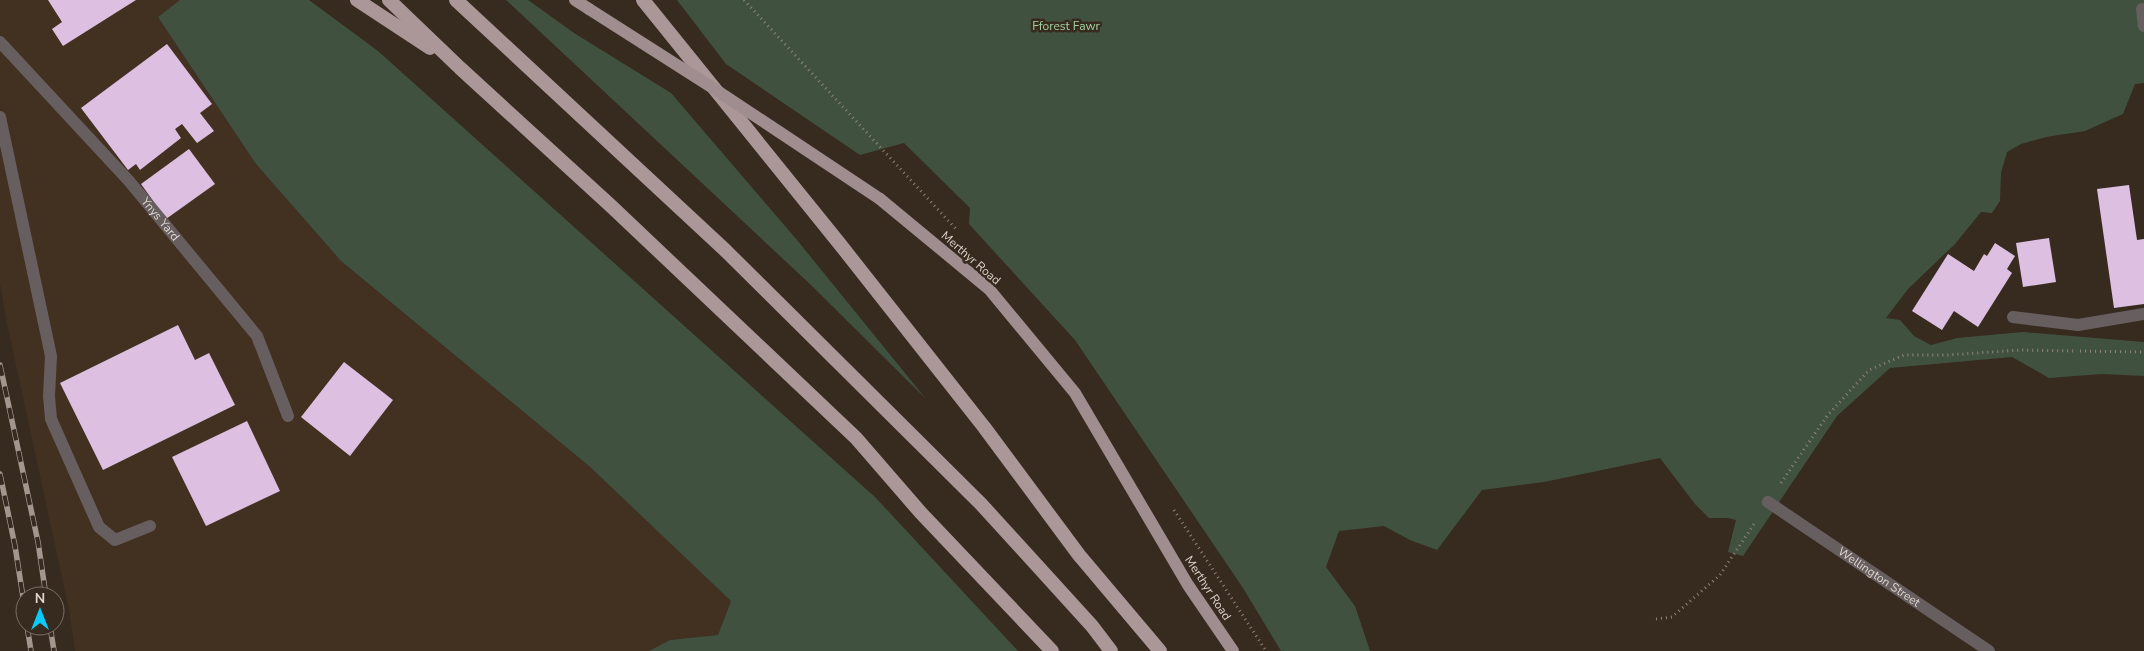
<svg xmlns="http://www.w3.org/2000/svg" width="2144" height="651" font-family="'Nunito Sans',sans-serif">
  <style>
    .built { fill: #423020 }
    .green { fill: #40523f }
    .building { fill: #ddc0e1 }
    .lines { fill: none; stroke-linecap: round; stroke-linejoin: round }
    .path { stroke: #8f847b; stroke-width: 3; stroke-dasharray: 1 4; stroke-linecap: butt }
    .service { stroke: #675e5f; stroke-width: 12 }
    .minor { stroke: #675e5f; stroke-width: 12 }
    .primary { stroke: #a08d8f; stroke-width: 12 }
    .trunk { stroke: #ab9698; stroke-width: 14 }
    .rail-casing { stroke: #a2978f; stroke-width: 5.5 }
    .rail { stroke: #372a1f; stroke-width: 4; stroke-dasharray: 11; stroke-linecap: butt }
    .primary-bridge { stroke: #a08d8f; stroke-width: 12 }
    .labels { text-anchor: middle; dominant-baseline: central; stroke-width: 5; stroke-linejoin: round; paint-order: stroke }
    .park-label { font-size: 12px; fill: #a3d3a2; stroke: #372a1f }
    .street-label { font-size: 12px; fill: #dfd6cf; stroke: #372a1f }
  </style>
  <rect width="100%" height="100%" fill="#372a1f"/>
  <path class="built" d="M0 0H180L158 17 256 164 341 261 589 466 731 601 718 635 670 640 649 651H75L69 610 6 319 0 284Z"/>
  <g class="green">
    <path d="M180 0H309L378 51 876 498 1018 651H649L670 640 718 635 731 601 589 466 341 261 256 164 158 17Z"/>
    <path d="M506 0H528L574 33 671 93 797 240 926 399 811 285Z"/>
    <path d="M677 0H2144V83L2135 84 2123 114 2085 131 2046 137 2021 144 2007 152 2001 173 2000 201 1992 213 1981 212 1955 244 1908 289 1886 318 1900 320 1914 336 1931 345 1957 338 2023 332 2144 342V376L2102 374 2049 378 2012 357 1890 368 1837 416 1743 556 1728 552 1736 520 1728 518H1709L1695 504 1660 458 1544 482 1482 490 1437 550 1410 540 1384 526 1339 531 1326 567 1355 606 1370 651H1281L1243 588 1075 340 969 224 970 208 904 143 860 155 726 64Z"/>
  </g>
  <g class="building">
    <path d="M48 0H136L63 46 52 29 62 22Z"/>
    <path d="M167 44 212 104 200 113 214 131 197 143 182 124 175 129 181 138 140 170 136 164 128 170 81 108Z"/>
    <path d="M189 149 215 184 166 219 141 184Z"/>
    <path d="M2129 185 2137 240 2144 239V304L2114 308 2097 189Z"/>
    <path d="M2049 238 2056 282 2023 287 2016 243Z"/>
    <path d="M1995 243 2015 256 2007 269 2012 273 1978 327 1954 311 1942 330 1912 311 1948 254 1974 271 1984 254 1987 256Z"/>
    <path d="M178 325 195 360 209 353 235 405 103 470 60 383Z"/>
    <path d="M344 362 393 400 350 456 301 417Z"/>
    <path d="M247 421 280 491 206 526 172 457Z"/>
  </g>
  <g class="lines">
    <g class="path">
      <path d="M744 0 956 229"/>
      <path d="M2080 351 2144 352"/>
      <path d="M1781 483 1827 416 1869 370 1904 355H1947L2021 350 2074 351"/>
      <path d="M1174 510 1266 651"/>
      <path d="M1656 619 1672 617 1720 575 1756 521"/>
    </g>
    <g class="service">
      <path d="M2142 9 2144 26"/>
      <path id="s1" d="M0 42 129 181 257 336 288 416"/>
      <path d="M0 117 51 356 49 396 51 419 99 527 115 540 150 526"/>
      <path d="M2013 317 2078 325 2144 314"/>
    </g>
    <path class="minor" id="s2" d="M1768 502 1989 651"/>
    <g class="primary">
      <path d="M575 0 589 9"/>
      <path d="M880 199 989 289 1075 393 1188 585 1233 651"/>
    </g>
    <g class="trunk">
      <path d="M357 0 430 48"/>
      <path d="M389 0 460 68 611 206 856 438 921 513 1052 651"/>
      <path d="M456 0 726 251 981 504 1092 626 1111 651"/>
      <path d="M643 0 839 243 984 427 1079 555 1160 651"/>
    </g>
    <defs>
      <g id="rail">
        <path d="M0 365 38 542 46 596"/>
        <path d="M0 474 15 546 25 610"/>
        <path d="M27 626 31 651"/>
        <path d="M50 626 54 651"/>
      </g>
    </defs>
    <use href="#rail" class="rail-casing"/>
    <use href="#rail" class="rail"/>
    <path class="primary-bridge" d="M589 9 716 90 880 199"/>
  </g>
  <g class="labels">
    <g class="park-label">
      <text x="1066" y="26">Fforest Fawr</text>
    </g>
    <g class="street-label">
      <text stroke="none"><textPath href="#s1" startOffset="239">Ynys Yard</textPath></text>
      <text transform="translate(971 258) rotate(41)">Merthyr Road</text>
      <text stroke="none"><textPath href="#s2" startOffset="134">Wellington Street</textPath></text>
      <text transform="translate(1208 588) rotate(57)">Merthyr Road</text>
    </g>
  </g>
  <g transform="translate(40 611)"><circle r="24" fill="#372a1f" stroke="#7a6f65"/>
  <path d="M0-4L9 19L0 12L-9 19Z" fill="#0acafa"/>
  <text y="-8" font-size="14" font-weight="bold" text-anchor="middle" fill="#dfd6cf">N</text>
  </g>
</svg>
